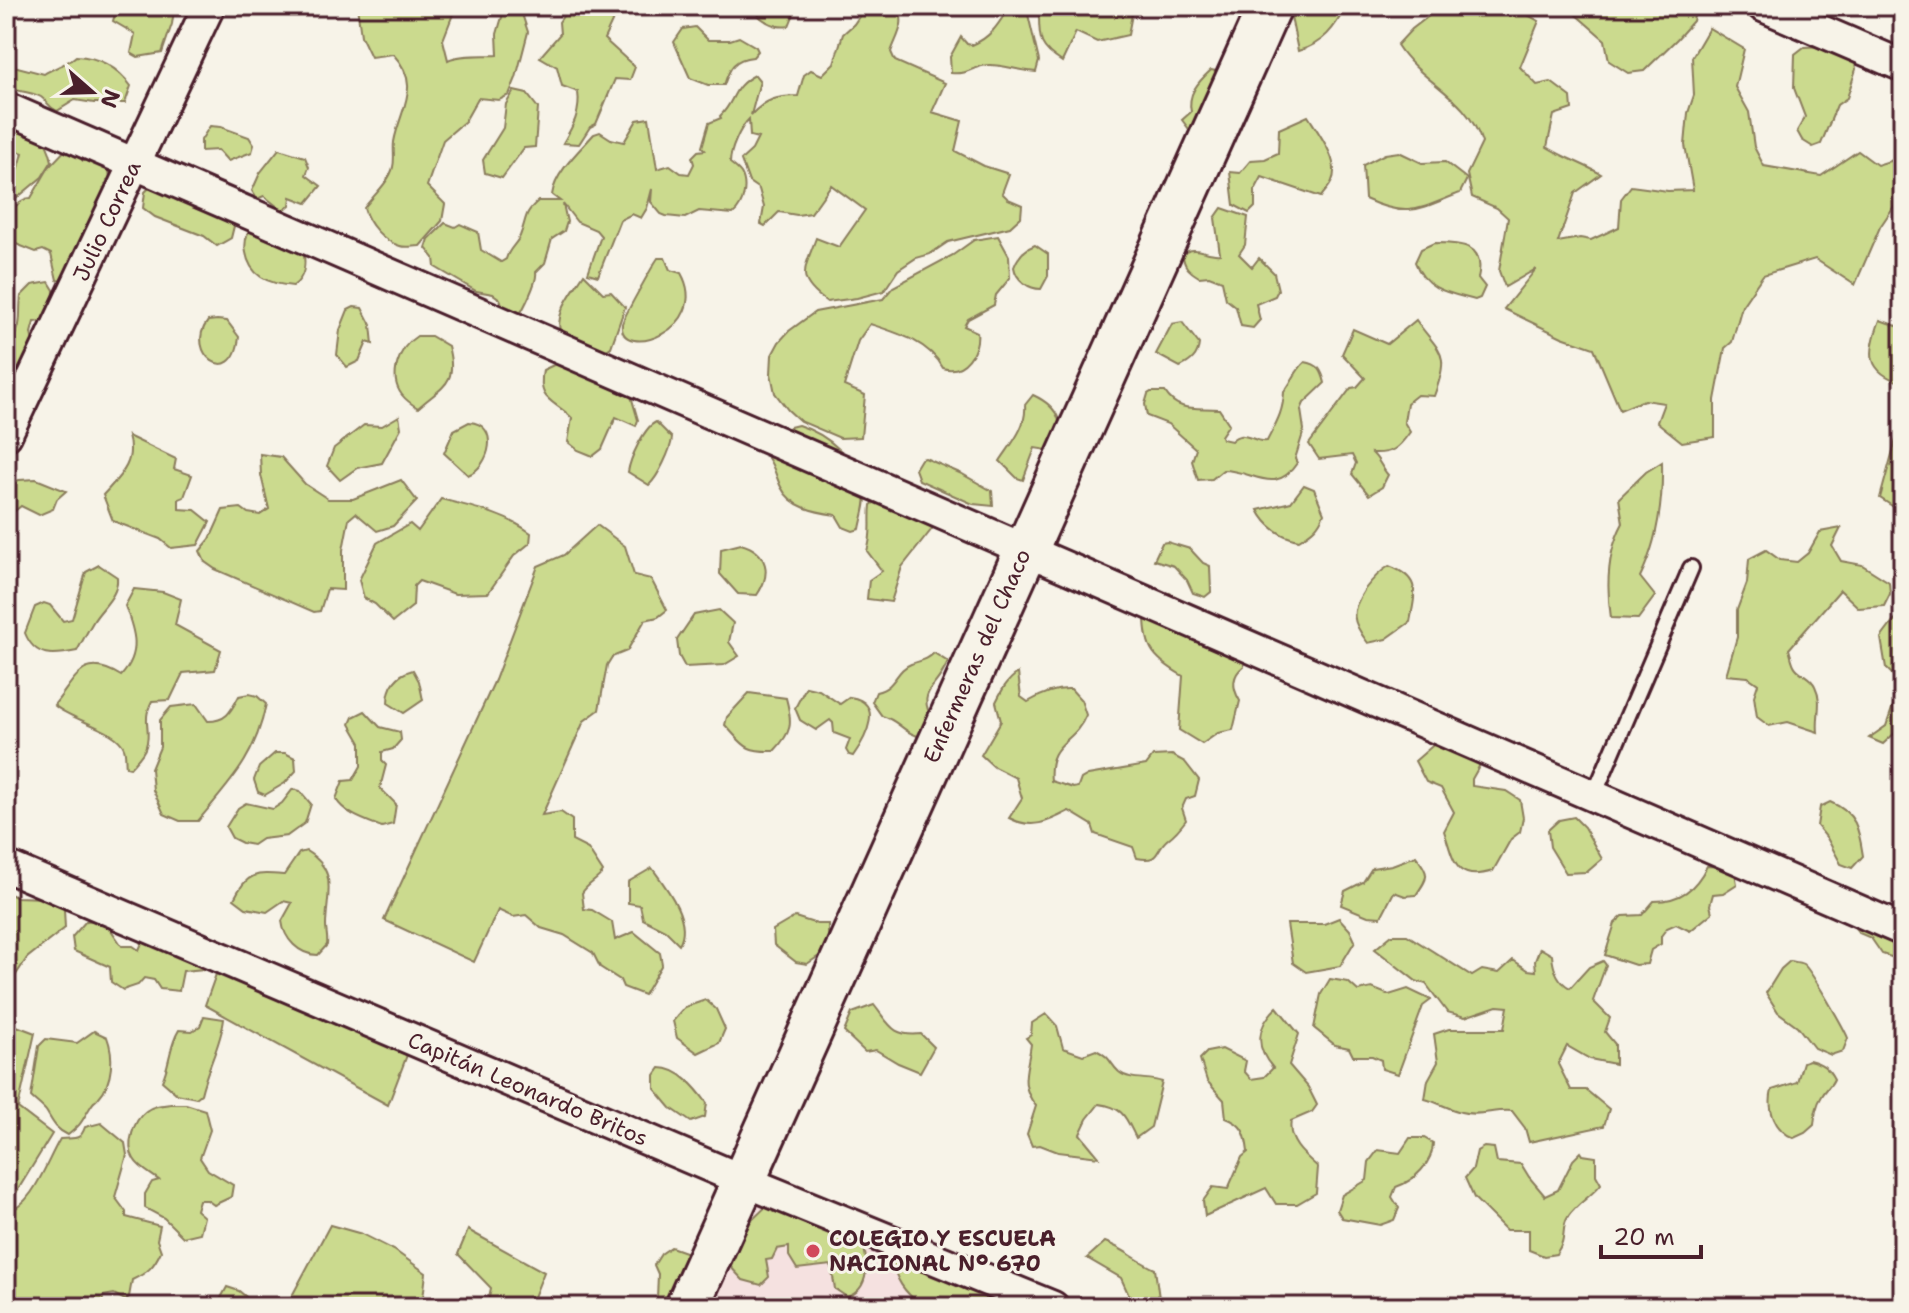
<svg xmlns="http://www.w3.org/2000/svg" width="1909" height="1313" font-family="'Shantell Sans',sans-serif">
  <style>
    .built { fill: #f5e1e0 }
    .green { fill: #cbda8e; stroke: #8a7c5c; stroke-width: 2 }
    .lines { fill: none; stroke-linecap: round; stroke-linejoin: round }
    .service-casing { stroke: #4a1f2b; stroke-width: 20 }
    .minor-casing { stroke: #4a1f2b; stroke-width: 36 }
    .secondary-casing { stroke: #4a1f2b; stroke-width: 48 }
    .service { stroke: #f7f3e8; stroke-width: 14 }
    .minor { stroke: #f7f3e8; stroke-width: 30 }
    .secondary { stroke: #f7f3e8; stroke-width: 42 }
    .poi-dot { fill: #d1495b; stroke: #f7f3e8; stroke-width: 3 }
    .labels { text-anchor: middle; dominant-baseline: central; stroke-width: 6; stroke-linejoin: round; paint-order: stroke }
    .street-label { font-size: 22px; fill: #4a1f2b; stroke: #f7f3e8 }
    .poi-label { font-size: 22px; font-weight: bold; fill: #4a1f2b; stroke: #f7f3e8; text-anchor: start }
  </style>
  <rect width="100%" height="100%" fill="#f7f3e8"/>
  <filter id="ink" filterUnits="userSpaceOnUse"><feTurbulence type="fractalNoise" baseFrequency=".0125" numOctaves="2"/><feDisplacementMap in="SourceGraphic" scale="16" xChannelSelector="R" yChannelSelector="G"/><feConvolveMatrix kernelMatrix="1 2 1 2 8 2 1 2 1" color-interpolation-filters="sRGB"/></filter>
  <g filter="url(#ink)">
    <path class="built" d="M758 1195 1027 1307H710Z"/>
    <g class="green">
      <path d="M131 6H170L174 10 172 24 162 53 138 57 131 53 135 34 113 21 115 14Z"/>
      <path d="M357 6H497L455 9 443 40 448 60C460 54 483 56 498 55L497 34 504 10 521 11 528 32 516 78 509 95 499 100 478 98 465 121 443 140 427 186 445 204 442 221 420 246C414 246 405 248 400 246 383 241 368 224 364 208 373 196 390 181 393 167 395 159 393 150 394 142 400 108 423 86 393 54L371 57 361 36Z"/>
      <path d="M570 6H616L617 11 604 39 635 67 630 80 615 79 596 124 590 127 579 144 563 143C573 126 581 112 578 92L562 86 557 67 540 57 560 34 559 22Z"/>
      <path d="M753 6H797L789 26C776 29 756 19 753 6Z"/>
      <path d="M866 6H896C908 21 897 35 891 52L895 61 945 83 932 112 962 121 955 151 984 166 1009 174 1002 193 1008 199 1022 205 1021 217 1010 227 948 242 930 254 916 258 898 270 884 291 857 298 827 302C795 279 804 271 816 238L839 247 865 210 831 185 811 213 797 215 779 212 765 226 761 224 764 207 759 189 749 182 741 160 752 150 758 138 750 136 749 119C740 128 730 150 730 163 734 166 738 169 741 173 748 185 744 205 733 214L699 211 685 218 666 216 661 214 651 202 652 189 647 208 641 218 632 214 620 220 598 276 588 273 601 236 596 230 577 222 563 204 567 222 564 231 552 239 545 263 536 272C538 281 523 310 517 319H508L500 299 493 294 476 291 435 267 434 258 426 248 429 239 445 223 455 227 460 224 478 232 481 250 501 262 506 259C509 248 516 245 520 236 527 219 523 214 538 201H560L552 195C555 172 580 150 594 134L600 132 611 139 624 142 637 120 649 118 657 169 670 165 681 173 689 174 694 164 692 157 698 151 705 150 702 147 709 123 721 118 720 116C736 101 731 87 755 75L760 81 751 115C766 99 777 96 798 96L804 75 811 70 822 75 834 63 843 34 854 24Z"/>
      <path d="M1010 6H1026L1039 61 1036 72C1020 71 1003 65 990 65 973 65 971 75 951 73L950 57 961 37 967 44 972 45C992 37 999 23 1010 6Z"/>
      <path d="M1055 6H1125L1132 14 1128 35 1097 42 1076 32 1062 62C1040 48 1039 41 1039 16Z"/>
      <path d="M1311 6H1346C1335 28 1323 44 1298 51L1291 17 1307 13Z"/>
      <path d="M1433 6H1516L1522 12 1539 21 1520 67 1537 85 1551 82 1571 97 1572 109 1554 115 1547 147C1565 158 1583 164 1601 174L1575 193 1558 242 1580 238 1591 240 1619 227 1621 199 1631 186 1668 191 1693 190 1685 145 1688 113 1694 95 1692 57 1709 28 1744 49 1735 87 1749 112 1754 147 1764 166 1821 176 1858 151 1877 165 1893 160 1903 179V193L1880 227 1855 285 1815 259 1763 275 1742 306 1732 342 1725 348 1715 400V437L1682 442 1657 422 1664 403 1644 400 1620 410 1594 348 1562 337 1504 309 1536 269 1505 287 1499 271 1508 218 1497 208 1472 197 1467 174 1482 143C1468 96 1422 84 1397 45L1412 29 1434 12 1431 10Z"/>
      <path d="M1570 6H1696L1693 21 1677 39 1644 71 1628 73 1609 61 1605 40 1574 13Z"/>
      <path d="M695 27 708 40H730L739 37 756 47 758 51 753 57C734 59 730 67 724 85H708L690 78 674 42 683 29Z"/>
      <path d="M1823 46 1854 56 1856 69 1847 98 1837 105 1821 144 1813 147 1802 140 1797 131 1805 117 1794 88 1795 54 1804 47Z"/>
      <path d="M76 56C100 57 117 67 131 86L125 103H94L75 100 57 111C48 107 48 102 41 97 32 92 16 91 6 88V64L44 74C55 67 66 65 76 56Z"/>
      <path d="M1211 70 1221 72 1192 133 1182 120 1191 112C1187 94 1198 82 1211 70Z"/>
      <path d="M514 91 527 94 538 108 535 147 524 148 502 178 485 173 483 160 503 128 506 104Z"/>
      <path d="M1308 116C1318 132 1341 162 1332 181 1330 187 1324 192 1321 197L1262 177 1255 190V207L1249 213 1234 205 1230 172 1240 173 1251 160 1265 159 1278 153 1279 129Z"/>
      <path d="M6 124C32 132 46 131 52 161L42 177 11 203H6C6 190 6 179 18 171L23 153 6 147Z"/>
      <path d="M210 126 221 127 249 137 254 145 252 152 228 161 218 150 201 151V140Z"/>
      <path d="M69 146 83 161 99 159 108 163 110 178 68 283 57 280 51 254 43 250 36 252 6 240V219L13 214 12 210C18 204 22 198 31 198L49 167Z"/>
      <path d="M279 149 305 157 309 167 306 175 321 186 307 203 291 197 290 205 283 211 264 196 257 199 252 191 260 173Z"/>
      <path d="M1399 152 1422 163 1445 162 1467 179 1460 193C1419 209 1408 219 1365 199L1363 165 1385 154Z"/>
      <path d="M153 184 231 218 234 226 231 238 217 246 204 236 155 217 143 208 145 192Z"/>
      <path d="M1222 208 1248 217 1245 245 1239 254 1252 267 1259 258 1274 273 1278 290 1275 296 1256 304 1260 320 1253 328 1241 326 1236 307 1226 299 1222 281 1209 276 1199 277C1189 271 1183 266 1183 254 1195 244 1207 256 1220 254L1215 218Z"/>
      <path d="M254 225 303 249C306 263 306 277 293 286 283 285 270 283 261 277 245 266 239 239 254 225Z"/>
      <path d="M998 236 1009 256 1010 278 996 295 994 305 968 319 964 326 977 332C980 350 964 375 943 368 929 342 898 333 870 324L858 341 844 386 865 395 861 437 840 438 800 421 788 410 775 393 771 374 772 355 779 342 789 331 815 312 883 299 893 287 953 255 974 240Z"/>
      <path d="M1434 243C1461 243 1486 244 1478 278L1485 287 1480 298 1475 300C1449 293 1425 290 1415 262L1421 249Z"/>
      <path d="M1035 245 1048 254V276L1041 289C1029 289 1016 280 1014 267 1018 256 1024 249 1035 245Z"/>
      <path d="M658 258H665L670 270 681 273C713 330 618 362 622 324 622 320 653 265 658 258Z"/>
      <path d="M584 274 603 293 611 292 625 307 611 347 602 353 561 335C553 313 573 292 584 274Z"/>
      <path d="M49 282 54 290 53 320 34 322 31 333 35 352 23 372 14 376 6 372V346C25 327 18 319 21 296L32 285Z"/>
      <path d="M354 307 362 308 371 325 373 344 367 342 359 361 347 367 337 355 340 330 348 310Z"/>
      <path d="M217 320 227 321 239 337C233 391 183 352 208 321Z"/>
      <path d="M1416 320C1440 354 1451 351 1434 396L1417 395 1407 403 1404 422 1410 432C1398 449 1392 454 1372 453 1379 459 1381 467 1388 475L1382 487 1369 495 1352 474 1356 463 1352 455 1319 459 1309 444 1351 388 1357 387 1365 378 1342 354 1353 329 1387 344Z"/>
      <path d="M1880 320 1897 326 1903 321V383C1865 372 1868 352 1880 320Z"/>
      <path d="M1182 322 1199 344C1198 356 1191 362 1180 367L1156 354 1172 324Z"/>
      <path d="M417 336H431L448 346C458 384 444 385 418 408 413 405 406 400 402 395 388 377 399 347 417 336Z"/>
      <path d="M560 362 583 376 629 389 638 420 636 426 616 417 602 449 593 456 578 450 568 442 572 418C553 399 537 402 543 370Z"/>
      <path d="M1305 362C1319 364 1322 371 1325 383L1304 403 1301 410 1304 430 1295 459 1297 463C1275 497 1253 470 1223 470L1212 479 1198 480 1192 461 1196 449 1168 424 1147 416 1145 404 1148 394 1151 392H1165C1178 413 1197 407 1219 409L1229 424 1221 436 1222 439 1231 441C1243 428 1253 443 1267 441 1276 423 1283 413 1284 392 1292 382 1295 371 1305 362Z"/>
      <path d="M1033 395C1059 407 1070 428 1047 450L1035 448 1023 480 1017 478 1000 461C1011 444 1027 427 1025 405Z"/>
      <path d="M1903 414V513L1880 498Z"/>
      <path d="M399 416 401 428 382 463 357 468 340 480 327 466 334 448 364 425 382 426Z"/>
      <path d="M469 422C501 424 490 467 468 475L444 453 454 430Z"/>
      <path d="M656 422 672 438C671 450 658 477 649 485L628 472C630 459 644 427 656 422Z"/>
      <path d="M798 425C827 434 857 459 865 491 868 503 862 517 860 529L853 531 843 527 836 515C816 512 791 508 781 487 776 477 775 468 768 458L770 445 790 427Z"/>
      <path d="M128 436 176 459 174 469 192 475 184 497 179 499V509L195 510 210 522 198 545 171 548 160 539 113 521 103 495C120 476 136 463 128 436Z"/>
      <path d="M260 454 281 457 305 484 328 499H353L401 480 417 501 393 526 377 531 356 513 349 519 343 550V590L327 589 320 611 314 612 215 569 205 562 200 551 210 539 223 510 241 508 248 513 260 515 269 509 261 475Z"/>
      <path d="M925 458 962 474 992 491 993 506 973 504 919 480 915 469 921 459Z"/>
      <path d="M1662 462C1663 502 1658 541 1640 577L1655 596 1638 619 1611 618C1606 585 1607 552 1623 523L1619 498 1646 472Z"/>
      <path d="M36 479 66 491 57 499 53 509 39 515 21 506 6 518V486L19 480Z"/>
      <path d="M1304 485 1314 489 1324 513C1319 527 1312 532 1299 540 1281 537 1266 526 1258 510L1291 502Z"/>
      <path d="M886 495 925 517 932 529 902 567 891 602 867 599 869 580 882 571 867 551C873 535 869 522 871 505Z"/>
      <path d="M441 499C472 507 505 514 531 533L530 543 514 556 488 593 455 594 419 581 414 586 413 606 393 622 375 604 364 598 359 580 377 543 410 524 418 531Z"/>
      <path d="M597 525 625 546 634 575 651 579 667 610 658 617 645 620 627 651 612 657 607 665 599 710 584 721 542 815 561 812 572 820V841L588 849 603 872C597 881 588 883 582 893L584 909 592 910 612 922 615 940 634 932 660 953 662 964 644 995 623 987 620 980 600 967 593 953 564 935 541 928 526 915 513 917 498 910 474 962 384 920 495 680 538 566 564 555Z"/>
      <path d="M1841 528 1832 546 1841 561 1862 565 1889 582 1890 594 1884 606 1859 608 1840 590 1789 649C1791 655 1792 664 1796 668 1802 675 1811 677 1815 686 1823 702 1816 715 1818 732L1788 722 1769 726 1757 717 1754 696 1758 684 1748 677 1726 675 1737 637V610L1747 583 1749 559 1766 550 1780 560 1797 562 1808 553 1820 532Z"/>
      <path d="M1167 542 1190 549 1203 563 1210 566 1211 592 1205 597 1193 593 1187 580 1174 566 1154 560 1162 543Z"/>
      <path d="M741 544C768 552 772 573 757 595L738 594 720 574 721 549Z"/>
      <path d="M99 565 117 577C119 596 101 608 93 622 87 632 82 642 77 651 53 656 35 658 25 633L35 607 44 603 50 605 63 621 72 619 86 572Z"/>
      <path d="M1389 566C1422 578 1415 594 1410 622L1386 639 1368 643C1351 621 1350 612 1365 589 1372 580 1379 572 1389 566Z"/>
      <path d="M134 589 163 592 181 599 175 625 221 650 215 670 183 673 170 700 152 701C141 722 152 728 146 746 144 754 136 761 130 768L126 767C125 761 126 753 124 748 117 729 72 721 54 705 76 679 82 652 121 676 142 653 135 632 125 606Z"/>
      <path d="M1170 593 1231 627 1247 645 1244 666C1231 676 1232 688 1240 701L1233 730 1218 733 1202 744 1179 730 1183 676C1150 657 1144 646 1145 607Z"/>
      <path d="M1903 609V731L1898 730 1883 744 1869 738 1886 726 1901 683 1886 668 1881 638Z"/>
      <path d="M719 610 733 623 729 642 739 656 724 665 685 667 679 656 677 640 694 615Z"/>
      <path d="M934 653 948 662C934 695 915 687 935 727L923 737C905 735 899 720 882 716L872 702 876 692C897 687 895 670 911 664 921 660 926 661 934 653Z"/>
      <path d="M413 670 419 681 423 700 404 713 388 703C388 686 397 674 413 670Z"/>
      <path d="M1018 673 1021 697 1028 702C1041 694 1055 688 1071 689L1081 700 1086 715C1074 745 1047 740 1051 781L1073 788 1078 787 1081 779 1088 775 1146 765 1153 756 1172 755 1185 762 1199 780 1195 796 1186 799 1182 808 1186 820C1180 828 1176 833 1168 839 1154 850 1161 863 1137 858L1133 847 1095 834 1092 825 1069 811C1048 822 1032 830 1009 818L1022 798 1016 778 994 767 981 755 1001 721 996 702C1002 690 1007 680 1018 673Z"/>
      <path d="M806 687 819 690 840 704 850 697C885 702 866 738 853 756L849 755 846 750 850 739 834 733 833 723 830 720 816 730 800 720 795 708Z"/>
      <path d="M749 693 786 698C793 724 792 732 774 751 744 752 744 745 725 725L727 717Z"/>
      <path d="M249 694 257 696 266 704C255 758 232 780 198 821H180L164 814 153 790 151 769 160 747V720L171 707 196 704 208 721C227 721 231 711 239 696Z"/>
      <path d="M365 711 380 727 400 732 401 740 393 749 382 752V761L386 765 380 788 396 804 393 824 382 827C367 821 344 814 336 799L343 781 353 780 361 766V743L350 724 353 717Z"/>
      <path d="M1439 740 1449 750 1475 754 1481 763 1472 779V786L1506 791 1520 800 1523 818 1520 832 1511 839 1493 871C1454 883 1454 860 1444 831L1454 812 1441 788 1426 782 1415 761Z"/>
      <path d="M275 753H285L295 758 296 771 285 783 265 795 258 792 254 780 259 767Z"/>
      <path d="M293 789 300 791 311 804 305 823 287 836 262 839 253 845 242 843 232 838 226 827 238 808 246 803 273 809 282 803Z"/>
      <path d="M1830 802C1857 813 1859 830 1863 856L1852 868 1841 864 1827 838 1817 826 1820 807Z"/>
      <path d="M1574 817 1584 827 1602 859 1587 872 1566 873 1550 847 1548 830 1559 820Z"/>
      <path d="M306 851C340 871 326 895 326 926 326 933 328 937 327 945L318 955C299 955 284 939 282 921L292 903 283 901 267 912 246 908 234 899C247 872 256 873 284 875L299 853Z"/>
      <path d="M1416 856C1429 875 1430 875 1416 895L1405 896 1394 892 1381 917 1368 916 1341 905 1345 891 1363 882 1372 868 1392 865Z"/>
      <path d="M1707 866 1734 867 1737 884 1723 893 1713 894 1710 905 1712 913 1690 931 1676 924 1667 928 1661 936V944L1651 950 1647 964 1635 965 1605 955 1615 923 1623 916 1642 915 1654 901C1681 901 1695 889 1707 866Z"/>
      <path d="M652 868C666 887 693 921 679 944L665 930 643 919 640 905 628 903V882Z"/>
      <path d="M6 892 16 897 46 898 64 909 65 928 27 958 6 990Z"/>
      <path d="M1875 902C1899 908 1905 932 1902 955L1891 957 1882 954 1871 938 1859 933 1852 924Z"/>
      <path d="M795 917 817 924H828V950L807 964 796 962 774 945 773 930Z"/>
      <path d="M1339 918 1350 930 1355 941 1340 966 1306 972 1293 963 1287 924H1324Z"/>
      <path d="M98 920 111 930 122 946H133L139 950 147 931 205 951 204 969 183 971 179 991 160 989 154 980 144 978 138 985 123 990 111 982 110 967 74 951 72 937 86 921Z"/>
      <path d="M1392 935H1407L1472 976 1482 970 1499 973 1513 960 1528 970 1536 971 1535 961 1540 948 1552 955C1553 969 1557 981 1570 988L1589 967 1603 961 1606 965 1593 1001 1610 1018 1605 1032 1615 1044V1064L1590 1059 1567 1046 1558 1064 1571 1090H1586L1609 1109 1604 1126 1529 1142 1525 1128 1512 1111C1495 1109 1478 1117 1461 1112 1449 1109 1437 1102 1425 1099L1428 1080 1438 1062 1434 1034 1449 1029H1504L1508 1007 1497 1006 1465 1017 1447 1012 1426 984 1416 981 1375 949Z"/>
      <path d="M1790 961C1791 961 1802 963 1803 964 1810 968 1844 1028 1848 1038L1843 1051 1831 1055 1814 1048 1797 1026 1778 1012 1766 993 1781 969Z"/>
      <path d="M220 963 407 1055 388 1105 205 1005Z"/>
      <path d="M1330 979 1348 982 1358 991 1372 988 1389 995 1408 989 1431 1000 1423 1006 1398 1074 1382 1069 1381 1060 1372 1056H1353L1349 1048 1335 1045 1314 1028 1321 994Z"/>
      <path d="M706 1000 716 1009 725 1029 719 1043 698 1053 677 1038 673 1021 685 1007Z"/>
      <path d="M874 1005C890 1025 892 1037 921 1034L934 1047 920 1072 898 1063 876 1050 865 1052 844 1032 852 1013Z"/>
      <path d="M1277 1007 1299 1034 1289 1065 1308 1087 1317 1105 1312 1112 1291 1121C1287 1141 1304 1155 1318 1167L1316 1193 1297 1204H1276L1266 1188 1205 1216 1203 1201 1213 1187 1228 1189 1242 1157 1248 1152C1246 1134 1243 1124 1226 1118L1224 1100 1207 1081 1200 1059 1207 1052 1222 1049 1246 1061 1244 1071 1251 1079 1264 1077 1273 1068C1254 1047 1257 1026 1277 1007Z"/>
      <path d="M1046 1014 1057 1026 1063 1048 1083 1055 1096 1050C1112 1058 1109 1063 1119 1072 1130 1081 1149 1077 1162 1082L1151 1127 1136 1138C1126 1118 1124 1107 1099 1104L1087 1119 1080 1134 1099 1157 1058 1152 1040 1145 1032 1146 1027 1134 1036 1106C1018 1084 1028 1069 1031 1044L1026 1038 1031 1035 1032 1023Z"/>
      <path d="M204 1016 224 1019C221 1045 207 1068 201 1094L196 1098 177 1094 162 1081C170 1064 169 1046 179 1030L192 1031 200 1026Z"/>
      <path d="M6 1022 35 1033 18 1108 52 1134 8 1206H6Z"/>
      <path d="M94 1031 107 1037C114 1055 113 1082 99 1097 93 1105 96 1098 91 1106 81 1122 83 1123 68 1135 55 1129 53 1122 46 1111 42 1106 35 1101 31 1097L39 1046 46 1039 77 1043Z"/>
      <path d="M1809 1060C1821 1063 1828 1067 1834 1079 1831 1086 1826 1089 1822 1096 1816 1105 1815 1115 1814 1125L1805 1133 1794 1138C1775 1131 1767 1110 1772 1090L1797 1082 1803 1062Z"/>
      <path d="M660 1068C680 1068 696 1088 707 1103L705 1117 691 1122 671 1108 655 1089V1075Z"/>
      <path d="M171 1104H186L205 1110 210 1130 200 1158 208 1170 233 1185 231 1197 214 1205 207 1200H199L196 1210 204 1217 200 1233 183 1237 164 1218 145 1208V1194L152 1182 159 1180C151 1174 139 1168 134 1159 125 1145 134 1120 146 1111 153 1105 163 1105 171 1104Z"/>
      <path d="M101 1123 125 1143 127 1155 115 1197 126 1212V1217L160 1226 157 1240 161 1251C154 1267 147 1273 132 1280L129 1297 125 1300 114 1294 103 1296 102 1307H6V1212C33 1207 47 1160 60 1139 73 1137 80 1142 85 1127Z"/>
      <path d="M1410 1138H1424L1433 1143C1433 1163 1414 1181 1396 1187L1392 1197 1399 1208 1394 1220 1380 1225 1342 1218 1337 1210 1342 1195 1367 1180 1369 1162 1378 1150 1400 1153Z"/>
      <path d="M1484 1147 1494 1148 1497 1162 1521 1164 1529 1177 1545 1196 1558 1190 1573 1160 1581 1152 1583 1155 1596 1157V1175L1601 1184C1591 1197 1577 1203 1568 1217 1560 1230 1568 1237 1556 1254L1544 1256 1529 1250V1230H1506L1474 1198 1465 1178 1473 1169 1477 1151Z"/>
      <path d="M775 1198 862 1241C868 1260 871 1289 847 1297L835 1289 831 1265 797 1269 789 1256V1247L777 1249 772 1259 766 1260 769 1277 761 1285 743 1280 726 1262 727 1242H740L749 1223Z"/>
      <path d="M330 1225 362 1234 394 1250 426 1273 422 1307H286Z"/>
      <path d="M468 1230 544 1272 530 1307H487L491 1288 458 1254Z"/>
      <path d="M1105 1242C1125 1249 1135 1260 1155 1269L1159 1298 1131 1300 1121 1278 1087 1258Z"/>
      <path d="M671 1247 688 1253 691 1269 676 1302 657 1298 658 1274 654 1265 661 1254Z"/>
      <path d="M891 1256 1057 1307H923C904 1292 895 1280 891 1256Z"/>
      <path d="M227 1287 239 1291 258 1307H216Z"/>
    </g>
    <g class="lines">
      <defs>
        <path id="service" d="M1594 795 1691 568"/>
        <g id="minor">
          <path d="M1763 6 1903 66"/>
          <path d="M6 108 1903 930"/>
          <path d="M6 435 209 6"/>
          <path d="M6 866 742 1180 1053 1307"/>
        </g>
        <path id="secondary" d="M687 1307 1270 6"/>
      </defs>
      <use href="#service" class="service-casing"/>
      <use href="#minor" class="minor-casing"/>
      <use href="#secondary" class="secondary-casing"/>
      <use href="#service" class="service"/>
      <use href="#minor" class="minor"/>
      <use href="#secondary" class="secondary"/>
    </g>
  </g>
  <circle class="poi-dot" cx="813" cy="1251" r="8"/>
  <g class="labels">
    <g class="street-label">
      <text transform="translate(107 221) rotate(-65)">Julio Correa</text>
      <text transform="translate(977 656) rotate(-66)">Enfermeras del Chaco</text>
      <text transform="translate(528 1089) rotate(23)">Capitán Leonardo Britos</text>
    </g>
    <g class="poi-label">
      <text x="829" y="1238">COLEGIO Y ESCUELA<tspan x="829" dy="25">NACIONAL N° 670</tspan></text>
    </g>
  </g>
  <rect width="1909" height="1313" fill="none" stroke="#f7f3e8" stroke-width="32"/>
  <rect x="16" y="16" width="1877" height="1281" fill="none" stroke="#4a1f2b" stroke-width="3" filter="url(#ink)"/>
  <g transform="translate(92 92) rotate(110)" stroke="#f7f3e8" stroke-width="6" paint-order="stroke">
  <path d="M0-6L14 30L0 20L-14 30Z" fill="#4a1f2b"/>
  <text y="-12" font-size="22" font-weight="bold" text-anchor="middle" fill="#4a1f2b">N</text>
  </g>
  <path d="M1601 1245v12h100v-12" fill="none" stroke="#4a1f2b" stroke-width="4"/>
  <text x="1613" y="1245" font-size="24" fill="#4a1f2b" stroke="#f7f3e8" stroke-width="6" paint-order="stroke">20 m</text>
</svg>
